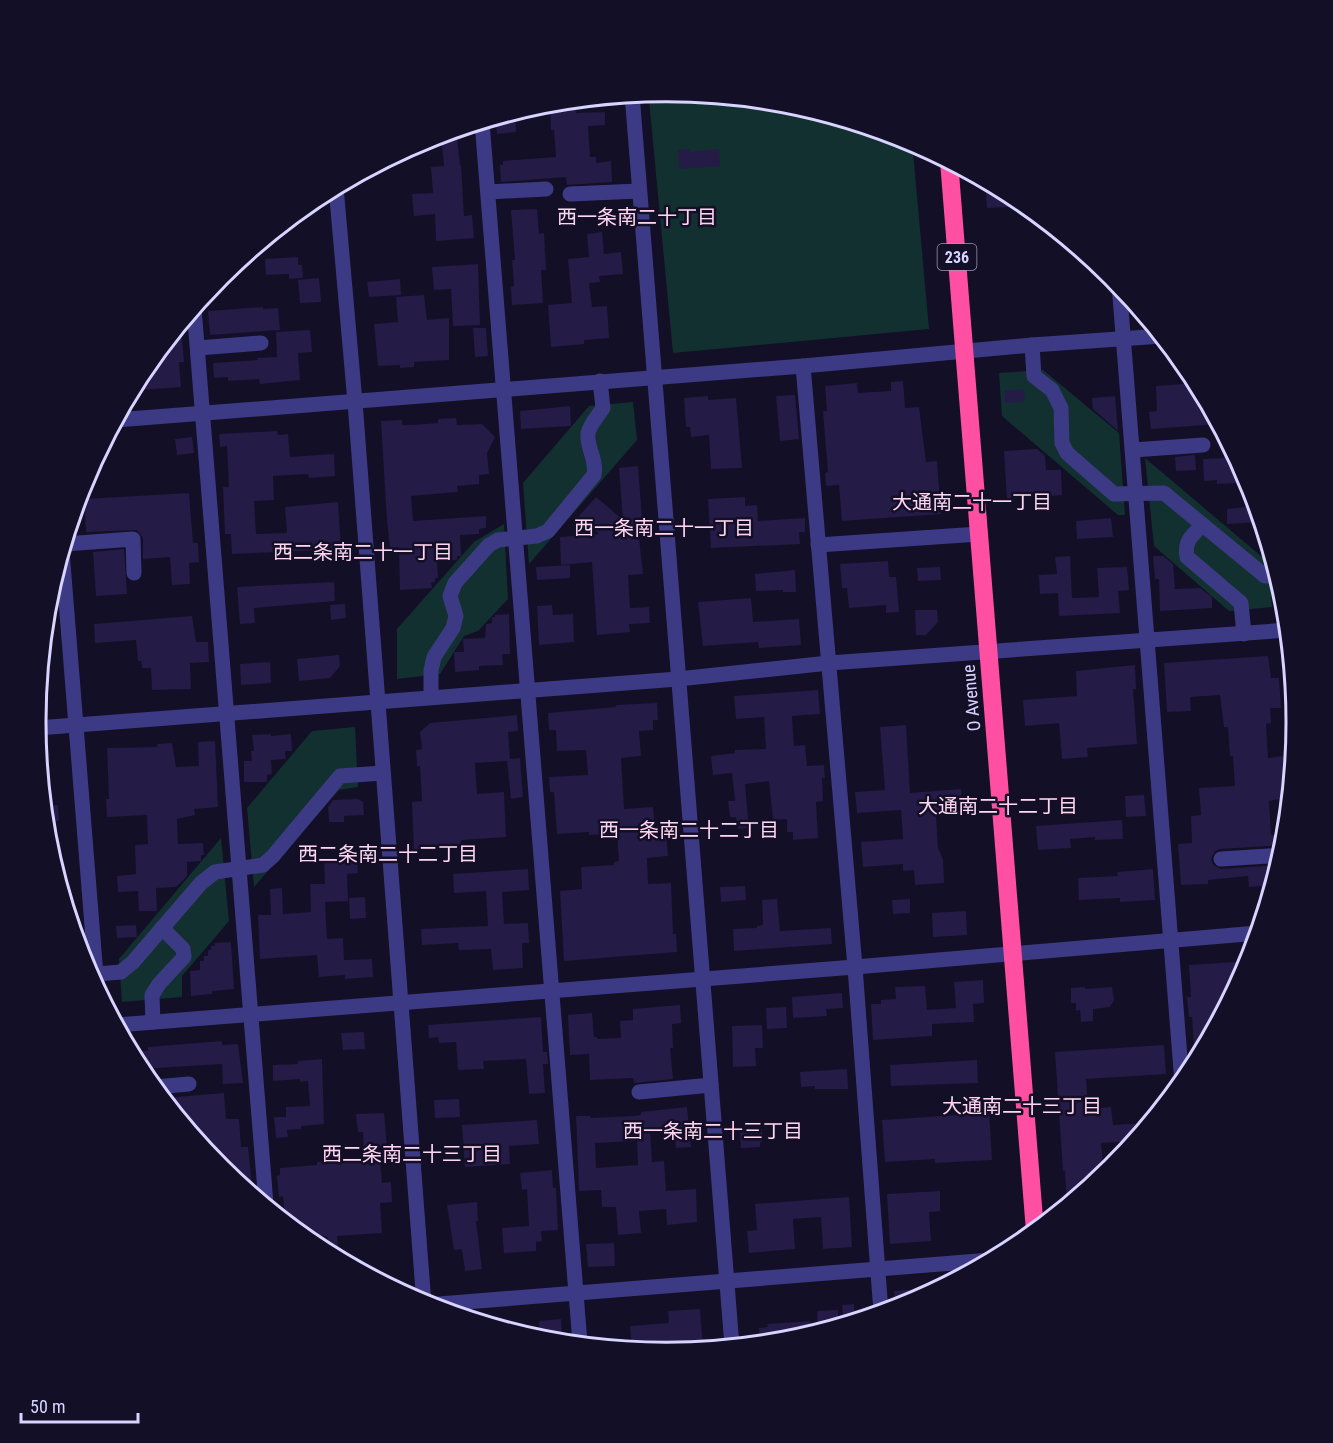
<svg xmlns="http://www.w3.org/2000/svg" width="1333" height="1443" font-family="'Roboto Condensed','Noto Sans JP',sans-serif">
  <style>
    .green { fill: #12302f }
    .building { fill: #241b47; fill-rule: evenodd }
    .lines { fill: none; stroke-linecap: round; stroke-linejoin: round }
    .minor { stroke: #3d3a85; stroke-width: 15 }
    .highway { stroke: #ff4fa3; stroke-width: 18 }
    .labels { text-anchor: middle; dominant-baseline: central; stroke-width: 5; stroke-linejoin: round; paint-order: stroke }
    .shield { fill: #130f26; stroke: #9e99be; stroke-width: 1.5 }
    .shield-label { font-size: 16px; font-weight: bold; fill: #d9d4ff }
    .street-label { font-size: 18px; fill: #d9d4ff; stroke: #130f26 }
    .neighbourhood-label { font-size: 20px; fill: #ffd6f0; stroke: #130f26 }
    .rim { fill: none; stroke: #d9d4ff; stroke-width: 3 }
  </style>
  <rect width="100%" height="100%" fill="#130f26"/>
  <g class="green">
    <path d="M705 95 790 103 912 141 929 329 673 353 649 100Z"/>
    <path d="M1043 370 1119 433 1125 515H1118L1002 416 999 373Z"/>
    <path d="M633 402 637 440 529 564 523 483 589 406Z"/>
    <path d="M1145 458 1268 562 1272 607 1229 611 1154 546Z"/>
    <path d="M504 524 508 599 478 631 464 636 440 674 397 679V629L474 542Z"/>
    <path d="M355 727 358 787 339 790 254 887 247 808 312 731Z"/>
    <path d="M221 838 229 921 182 976V997L122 1002 119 959Z"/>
  </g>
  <g class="building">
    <path d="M575 103 576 113 605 112V125L588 126 590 157H596V163L611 161 612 182 567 185 566 177 501 182 500 165H503V161L556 157 554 130H551L550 105Z"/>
    <path d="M515 112 516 132 497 134 495 118Z"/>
    <path d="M456 130 460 165H461L464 216 472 215 474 238 436 241 435 214 414 216 412 194 433 193 431 167 444 166 441 134Z"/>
    <path d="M690 149V152L719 149 720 166 679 169 678 150Z"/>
    <path d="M985 180 1017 197 1027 206 987 208Z"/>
    <path d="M537 209 539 234 544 233 546 270H541L543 303 512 305 511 287 514 286 512 260H515L511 210Z"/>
    <path d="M602 232 604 254 621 252 623 274 599 276 600 282 589 283 592 307 607 306 609 338 584 340V344L551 347 548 305 572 303 568 259 589 257 587 234Z"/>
    <path d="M298 257V265H302L303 278 289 279V274L266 275 265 259Z"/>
    <path d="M478 264 480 325 453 326 451 289 434 290 432 267Z"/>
    <path d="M319 278 321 302 300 303 298 280Z"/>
    <path d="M400 279 401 295 369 297 367 282Z"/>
    <path d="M424 295 427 320 449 318V360L414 362V367L400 368V365L378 366 374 324 398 322 396 297Z"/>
    <path d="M263 307V309L278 308 280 330 210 335 208 311Z"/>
    <path d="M473 328H486L488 356 475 357Z"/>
    <path d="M310 330 312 352 298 353 300 380 260 384 259 379 228 381V377L214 378 213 363 258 360 257 358 277 357 276 332Z"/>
    <path d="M182 338 184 362H179L181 387 141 390 140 375 142 371 168 339Z"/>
    <path d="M903 381 905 408 919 407 926 462 937 461 941 514 842 521 839 485 826 486 825 473 828 472 823 411H827L825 386 857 383 858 393 891 391V382Z"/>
    <path d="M1197 383 1219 424 1151 429 1149 412 1157 411 1156 386Z"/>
    <path d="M1024 389 1025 401 1005 403 1004 391Z"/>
    <path d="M795 395 799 439 780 441 776 396Z"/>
    <path d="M708 396V400L736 398 742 468 711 469 709 435 691 437 690 427H686L684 398Z"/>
    <path d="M1115 396 1118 431 1093 409 1092 398Z"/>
    <path d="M570 406 571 426 521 429 520 411Z"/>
    <path d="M456 418 457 425 482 424 495 437 487 453 489 474 479 475V484L457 486 458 492 411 496 413 521 486 516V528L479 529V534L460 535 461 556H457V560L437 561 438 578H435V582L431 583 432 588 400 590 399 547 390 548 387 521 381 421 402 420V425H413L438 423V419Z"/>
    <path d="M1222 429 1237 459 1239 483 1217 484V480L1204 481 1203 459 1224 458Z"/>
    <path d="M277 431 278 435 288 434 290 457 334 454 335 476 309 478 308 474 273 476 274 500 254 501 256 534 287 533 285 507 338 502 341 549 232 554 231 534H225L223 487H229L227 446 220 447 219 434Z"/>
    <path d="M192 437 194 453 177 455 175 439Z"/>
    <path d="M1037 449 1045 456 1046 470H1061L1062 495 1007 499 1004 451Z"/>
    <path d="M1195 455 1196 470 1176 471 1175 457Z"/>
    <path d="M638 466 642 519 637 520 643 574 628 575 630 608 649 607 650 623 629 624 630 632 597 635 592 562 561 565 560 537 599 534 579 516 596 497 623 520 619 468Z"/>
    <path d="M1249 480 1262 522 1227 524V509L1246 507 1244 481Z"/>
    <path d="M189 493 193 543H198L199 562 189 563 190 584 172 585 170 557 143 559V538L137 530 86 532 84 499Z"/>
    <path d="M745 497V506L757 505 758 521 805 518V532H799L800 544 711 548 708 499Z"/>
    <path d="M1111 518 1113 537 1077 539 1076 521Z"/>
    <path d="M124 549 127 594 96 596 93 552Z"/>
    <path d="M1070 556 1072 598 1099 597 1097 568 1127 567 1129 590 1118 591 1120 613 1059 616 1058 593 1040 594 1039 575 1057 574 1055 557Z"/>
    <path d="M1153 556H1163L1173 564 1175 589 1200 588 1212 597V608L1160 611 1159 579H1155Z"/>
    <path d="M888 561 889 577H896L899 612 886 613V605L849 608 847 588H842L840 564Z"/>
    <path d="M570 565V578L537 580 536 567Z"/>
    <path d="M940 567 941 580 918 581 917 568Z"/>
    <path d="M795 570 796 592H783V590L756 591 755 574Z"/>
    <path d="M334 582 335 601 254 608 255 623 240 624 237 587Z"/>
    <path d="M751 598 753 622 799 619 801 645 759 648 758 642 703 646 698 602Z"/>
    <path d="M345 604 346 618 331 620 330 605Z"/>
    <path d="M552 605 553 615 573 614 574 642 539 645 537 606Z"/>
    <path d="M915 610H937L938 622 926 635H916Z"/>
    <path d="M509 614 510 654H502L503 665 479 666V670L455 672 454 652H464L463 639 485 638 486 624 492 623V617H495V615Z"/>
    <path d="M192 616 196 642H208L209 662 190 663 191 689 152 690 151 668H142L141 661H138L136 640 95 643 94 624Z"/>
    <path d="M339 655 340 666 330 678 299 681 297 659Z"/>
    <path d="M1268 656 1271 678H1279L1281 708H1270L1271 723 1266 724 1268 758 1283 756 1285 798 1269 801 1271 835 1286 834 1285 845 1220 849 1215 851 1211 859 1213 865 1221 869 1279 865 1273 885 1249 887 1248 876 1208 880V884L1181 885 1178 844 1192 843 1191 816 1201 815 1199 788 1235 786 1233 756H1230L1228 727H1224L1220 695 1190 697 1191 711 1167 712 1164 663Z"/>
    <path d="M270 662 271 683 241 685 240 664Z"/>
    <path d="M1135 665 1136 689H1133L1137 744 1087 748 1088 757 1062 759 1059 723 1025 726 1023 700 1077 696 1076 671Z"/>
    <path d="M818 690 820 714 792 716 794 746 805 745 807 766 824 765 825 778H822L823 801 816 802 818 838 793 840V832H787V819L773 820 769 781 745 784 749 828 738 829 736 817H730L728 801H735L732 773 713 775 711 756 735 753V750L766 749 764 717 736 719 734 696Z"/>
    <path d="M657 703 658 720H653V730L639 731 641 756 621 758 624 809 653 807 655 833 666 832 668 856 647 858 648 884 671 883 673 934H676L677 952 564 961 560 891 582 889 581 867 614 865V862L619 861 617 834 589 835V832L557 834 554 792H550L549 777 588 775 586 750 557 751 556 730H549L548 713 616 707V705Z"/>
    <path d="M517 715 518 731 508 732 510 759 520 758 523 797 511 799 507 761 475 763 477 794 504 792 506 837 461 840 462 849 414 851 412 802 422 801 420 766H417L416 750 422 749 420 732 430 723Z"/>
    <path d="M906 725 910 793 961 789 963 814 936 816 938 848 943 859 944 883 915 885 914 870 903 871V864L863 867 861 842 903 839 901 810 857 813 855 792 885 790 880 727Z"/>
    <path d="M271 734V736L291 734 292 751H285L286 759 271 760 272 774 267 775V782H244V761H252L251 751H254L252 735Z"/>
    <path d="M215 741 218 807 194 809 195 815 177 819 178 844 203 843 204 855H201V861L187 862V876L176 887 156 888 157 911H139L138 891 118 892 117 876 136 874 135 845 148 844 147 815 107 817 106 799H109L107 748 158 747 157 744 172 743 176 767 199 766 198 742Z"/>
    <path d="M1144 795 1146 816 1126 817 1125 796Z"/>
    <path d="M358 799 363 802 364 815 344 816V822H329L328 807 333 800Z"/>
    <path d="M58 805 59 821 46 822 44 806Z"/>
    <path d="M1122 820 1123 839 1095 840V837L1070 839 1071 848 1038 850 1036 826Z"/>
    <path d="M357 856 358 873 347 874 348 901 325 902 327 939 343 938 344 960 372 959 373 977 345 979V975L319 977 317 955 260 959 258 915H271L270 889 282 888 283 914 311 912 310 884H325L324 857Z"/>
    <path d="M528 869 529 890 502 892 504 924 528 923 529 943H522L523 968 493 970 491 949 459 950 458 943 422 945 421 929 488 926 486 891 454 893 453 874Z"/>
    <path d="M1153 869 1155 900 1120 902V898L1079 900 1078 878 1118 876 1117 872Z"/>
    <path d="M745 886 746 900 721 902 720 887Z"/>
    <path d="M365 897 366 918 350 919 349 898Z"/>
    <path d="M777 899 780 931 831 928 832 944 734 951 733 929 757 928V926L763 925 762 900Z"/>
    <path d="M910 899V913L893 914 892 900Z"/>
    <path d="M966 911 967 935 933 937 932 913Z"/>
    <path d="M136 925 137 937 117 938 116 926Z"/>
    <path d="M231 942 234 989 212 991V994L191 996 190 971 200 970V961H204V956H208V950H211V946H215V943Z"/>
    <path d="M1249 961V963L1195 1063 1192 1017H1189L1187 997H1191L1189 965Z"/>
    <path d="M983 980 984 1003 973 1004 974 1022 932 1024V1036L873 1040 871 1004H881V1000L896 999 895 987 925 986 927 1010 956 1008 954 982Z"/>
    <path d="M1085 987V989L1112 987 1114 1000 1110 1007 1093 1009V1021L1081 1022 1080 1010 1076 1011V1003H1071V988Z"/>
    <path d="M842 993 843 1008 826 1009 827 1016 793 1018 792 997Z"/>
    <path d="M680 1005 681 1023 672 1024 673 1048H670L673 1079 634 1083 633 1078 590 1080 589 1054 570 1055 568 1015 592 1013 594 1037H597V1039L621 1038 620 1021 633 1020V1009Z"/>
    <path d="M786 1007 787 1028 767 1029 766 1008Z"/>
    <path d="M541 1017 543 1052H547L548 1064H543L545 1093 529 1094 526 1059 483 1061 484 1069 458 1070 456 1042 439 1043 438 1037 429 1038 428 1025Z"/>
    <path d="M762 1025 763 1048H755L756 1066 733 1067 732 1026Z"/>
    <path d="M364 1032 365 1049 343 1050 341 1033Z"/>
    <path d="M222 1041V1045L238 1044 243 1083 223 1084 222 1064 141 1069 131 1051H148V1047Z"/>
    <path d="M1164 1045 1166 1074 1086 1079 1088 1109 1111 1107 1113 1125 1149 1123 1134 1141 1101 1143 1104 1174 1067 1204 1065 1171H1063L1055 1052Z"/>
    <path d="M322 1059 324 1124 301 1126V1129L287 1130 288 1137 276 1138 274 1117H286V1107L310 1106 308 1081 300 1082V1079L273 1081V1065L298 1064V1061Z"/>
    <path d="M977 1060 978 1083 891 1086 890 1065Z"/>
    <path d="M847 1069 848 1089H815V1086L801 1087 800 1072Z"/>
    <path d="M224 1093 226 1119H239L241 1147H248L252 1185H243L221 1167 164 1098Z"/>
    <path d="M459 1099 460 1117 435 1118 434 1100Z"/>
    <path d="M687 1107 691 1147 676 1148 674 1128 650 1129 652 1162 664 1161 666 1191 696 1189 697 1222 667 1225 666 1209 639 1211 641 1233 618 1235 616 1207H602L601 1190 579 1191 576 1116H590L591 1118 635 1116 641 1115V1112ZM637 1141 638 1165 596 1168 595 1143Z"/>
    <path d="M989 1111 992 1160 935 1163V1159L885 1162 882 1120 972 1114V1112Z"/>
    <path d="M384 1113 387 1147H379L382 1183 391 1182 392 1202 380 1203 382 1233 337 1236 339 1258 326 1251 330 1243 327 1237 318 1234 308 1239 285 1220 283 1196 279 1197 277 1176 280 1175V1168L317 1165V1162L364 1159 363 1132H358L356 1114Z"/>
    <path d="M537 1120 539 1144 509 1146 510 1164 465 1167 462 1125Z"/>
    <path d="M762 1129V1142H760V1147L741 1148 740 1130Z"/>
    <path d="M552 1170 553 1188H556L558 1230 541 1231 542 1241 536 1242V1251L504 1253 502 1228 529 1226 527 1189 522 1190 520 1173Z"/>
    <path d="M940 1191V1211L929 1212 931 1241 890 1244 887 1194Z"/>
    <path d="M849 1197 852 1247 823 1249 821 1217 793 1219 795 1249 749 1253 747 1231 757 1230 755 1204Z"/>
    <path d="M477 1202 478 1221H476L482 1269 465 1271 462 1249 454 1250 447 1205Z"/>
    <path d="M614 1243 615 1266 588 1267 586 1244Z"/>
    <path d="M937 1288 907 1304 895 1308 894 1291Z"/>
    <path d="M854 1304 855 1317 843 1318 842 1305Z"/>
    <path d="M700 1309 703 1348 666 1352 632 1349 630 1326 669 1323 668 1311Z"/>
    <path d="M838 1310V1325L818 1331 817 1311Z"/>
    <path d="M561 1319 562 1338 540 1339 539 1321Z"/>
    <path d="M810 1321 811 1333 789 1340 760 1343 759 1328 768 1327 767 1324Z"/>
  </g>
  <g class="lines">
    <g class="minor">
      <path d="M632 94 732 1346"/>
      <path d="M482 122 580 1343"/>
      <path d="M336 187 355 402 424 1304"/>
      <path d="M488 192 546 189"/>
      <path d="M570 194 639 191"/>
      <path d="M1119 284 1182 1083"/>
      <path d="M194 308 266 1204"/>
      <path d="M1032 345 1034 376 1052 390 1061 408 1062 443 1067 453 1114 494 1164 493 1265 576H1278"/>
      <path d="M198 348 261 343"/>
      <path d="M803 366 855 967 881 1312"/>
      <path d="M116 420 803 366 1032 345 1162 336"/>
      <path d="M1133 450 1203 445"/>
      <path d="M1203 525C1192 535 1184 541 1187 557L1241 603 1244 634"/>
      <path d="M65 544 133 539 134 573"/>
      <path d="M818 545 979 534"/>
      <path d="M62 551 97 988"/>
      <path d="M431 697V670L434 657 453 628 456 616 450 596 455 583 489 545 498 540 537 536 548 531 594 475C597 459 586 447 588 433 590 424 598 416 603 408L600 381"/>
      <path d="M37 728 678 679 829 663 1288 630"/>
      <path d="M1221 859 1282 855"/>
      <path d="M97 974 121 972 133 962 201 883 215 872 263 865 273 856 340 776 383 773"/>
      <path d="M153 1022 152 995 159 984 184 957 183 949 162 928"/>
      <path d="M117 1025 855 967 1258 933"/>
      <path d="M155 1087 189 1084"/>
      <path d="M639 1092 711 1085"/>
      <path d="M315 1245 320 1244"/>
      <path d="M427 1305 991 1260"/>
    </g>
    <path class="highway" d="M949 161 1035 1231"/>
  </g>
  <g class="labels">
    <rect class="shield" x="937.5" y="244" width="39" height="26" rx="4.5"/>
    <g class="shield-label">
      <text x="957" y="257">236</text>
    </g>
    <g class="street-label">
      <text transform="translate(971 698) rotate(-95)">O Avenue</text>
    </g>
    <g class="neighbourhood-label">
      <text x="637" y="217">西一条南二十丁目</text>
      <text x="972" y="502">大通南二十一丁目</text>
      <text x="664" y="528">西一条南二十一丁目</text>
      <text x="363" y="552">西二条南二十一丁目</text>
      <text x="998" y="806">大通南二十二丁目</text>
      <text x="689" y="830">西一条南二十二丁目</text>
      <text x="388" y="854">西二条南二十二丁目</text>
      <text x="1022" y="1106">大通南二十三丁目</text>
      <text x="713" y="1131">西一条南二十三丁目</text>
      <text x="412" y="1154">西二条南二十三丁目</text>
    </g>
  </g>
  <path d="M0 0H1333V1443H0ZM46 722a620 620 0 1 1 1240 0a620 620 0 1 1-1240 0Z" fill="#130f26" fill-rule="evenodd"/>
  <path class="rim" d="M46 722a620 620 0 1 1 1240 0a620 620 0 1 1-1240 0Z"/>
  <path d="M21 1413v9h117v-9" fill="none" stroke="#d9d4ff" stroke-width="3"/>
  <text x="30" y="1413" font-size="18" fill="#d9d4ff" stroke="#130f26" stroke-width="4.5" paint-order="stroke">50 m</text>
</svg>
